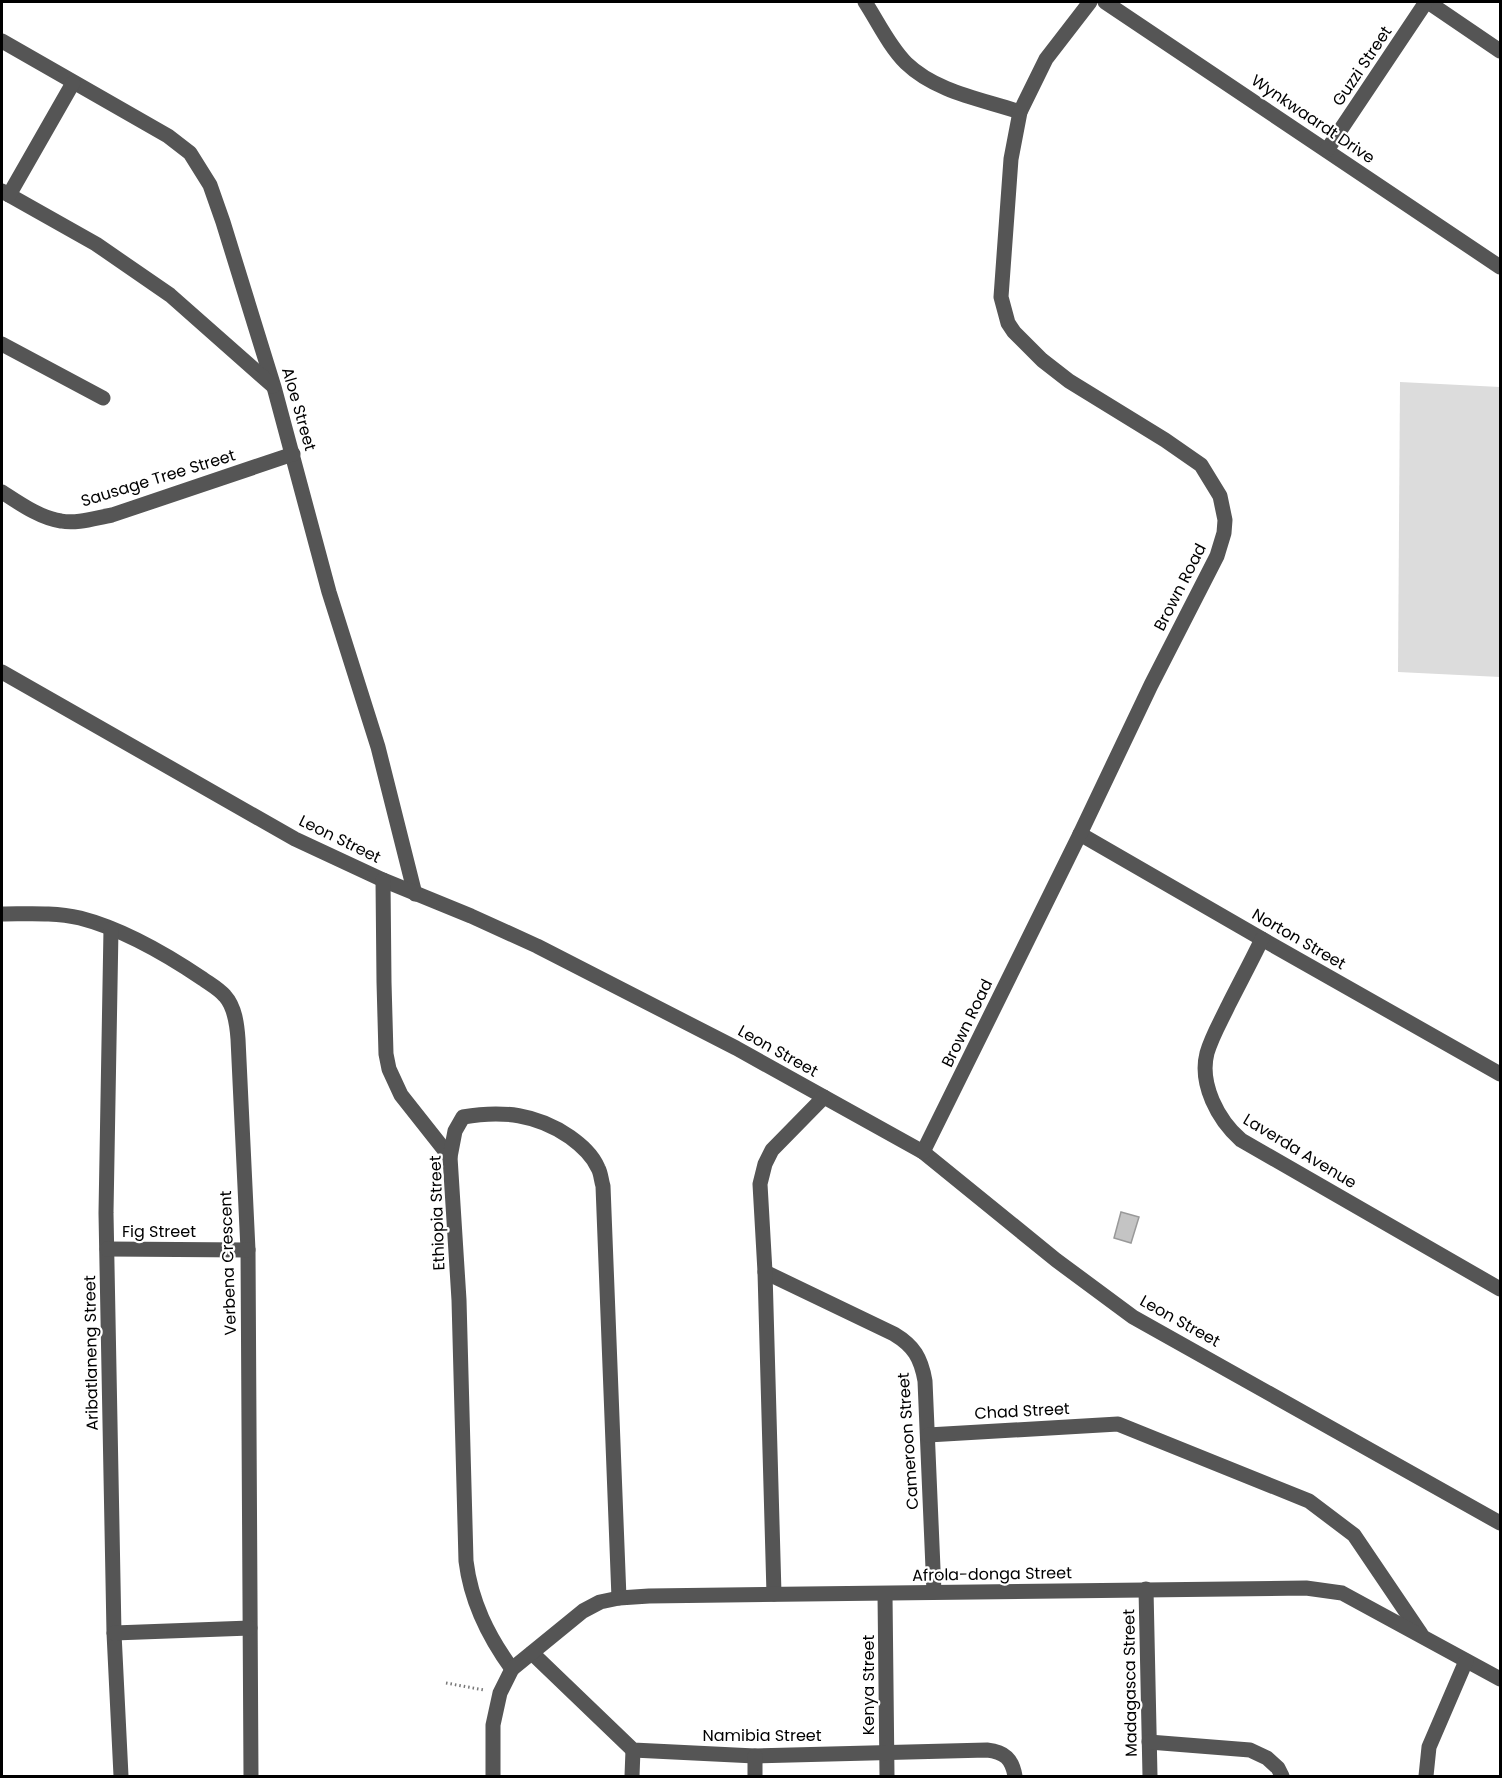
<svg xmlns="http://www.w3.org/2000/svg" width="1502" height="1778" font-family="Poppins,sans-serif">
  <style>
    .green { fill: #dcdcdc }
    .building { fill: #c4c4c4; stroke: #999; stroke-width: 1.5 }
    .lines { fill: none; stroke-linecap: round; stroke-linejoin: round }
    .path { stroke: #777; stroke-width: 3; stroke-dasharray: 1.5 3; stroke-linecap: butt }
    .minor { stroke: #555; stroke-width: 15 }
    .labels { text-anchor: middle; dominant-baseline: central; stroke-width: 4.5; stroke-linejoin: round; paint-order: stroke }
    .street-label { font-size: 16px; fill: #000; stroke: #fff }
  </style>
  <rect width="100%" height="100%" fill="#fff"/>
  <path class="green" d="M1400 382 1500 387V677L1398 672Z"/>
  <path class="building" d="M1121 1212 1139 1217 1131 1243 1114 1238Z"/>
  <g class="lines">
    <path class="path" d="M446 1683 484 1690"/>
    <g class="minor">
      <path d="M865 2C878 22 889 46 906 63 936 92 981 99 1020 112"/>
      <path d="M1105 2 1500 267"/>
      <path d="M1428 2 1500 51"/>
      <path d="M2 41 168 136 190 153 210 185 223 222 274 387 329 592 378 747 415 894"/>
      <path d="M1327 150 1426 2"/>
      <path d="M2 191 96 244 170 295 273 386"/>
      <path d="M9 195 73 83"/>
      <path d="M2 344 103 398"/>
      <path d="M2 492C19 503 40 518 61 521 77 524 95 518 112 515L293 454"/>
      <path d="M2 672 295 839 383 880 471 916 537 946 736 1048 923 1152 1056 1260 1133 1317 1500 1523"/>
      <path d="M1080 834 1262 939 1500 1074"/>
      <path d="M383 880 384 982 386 1054 389 1069 401 1095 450 1157"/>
      <path d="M2 914C27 914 54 912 80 918 123 929 166 954 203 979 210 984 219 989 225 996 235 1007 237 1025 238 1039L248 1250 251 1776"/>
      <path d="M111 929 106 1213 114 1633 121 1776"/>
      <path d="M1262 939C1251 962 1239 984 1228 1006 1221 1021 1212 1036 1207 1053 1199 1084 1218 1120 1241 1140L1500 1289"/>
      <path d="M923 1152 1080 834 1151 685 1217 556 1224 533 1225 520 1220 496 1201 465 1165 440 1069 381 1042 360 1014 332 1008 323 1001 297 1011 159 1020 112 1046 59 1090 2"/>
      <path d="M107 1249 248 1250"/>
      <path d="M765 1272 894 1334C914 1346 921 1358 925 1381L934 1592"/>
      <path d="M928 1435 1118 1424 1309 1501 1354 1535 1421 1634"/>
      <path d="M1146 1589 1150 1776"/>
      <path d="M774 1594 765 1272 760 1184 765 1164 772 1150 824 1097"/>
      <path d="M885 1594 887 1776"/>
      <path d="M114 1633 250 1628"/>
      <path d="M532 1653 633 1750 755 1756 987 1750C1005 1752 1012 1759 1015 1776"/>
      <path d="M512 1669C488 1636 471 1602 466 1561L459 1300 450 1157 455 1131 463 1117C502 1110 537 1114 570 1137 581 1145 592 1154 598 1168 601 1173 601 1180 603 1186L619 1598"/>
      <path d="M1149 1742 1250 1750 1267 1758 1278 1768 1282 1776"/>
      <path d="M493 1776V1725L500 1693 512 1669 583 1611 600 1602 619 1598 649 1596 1306 1588 1342 1593 1500 1679"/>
      <path d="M632 1776 633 1750"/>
      <path d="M755 1776V1756"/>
      <path d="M1426 1776 1429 1747 1466 1661"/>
    </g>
  </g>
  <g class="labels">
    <g class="street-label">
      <text transform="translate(1362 66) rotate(-56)">Guzzi Street</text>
      <text transform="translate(1313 119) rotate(34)">Wynkwaardt Drive</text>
      <text transform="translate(299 409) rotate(74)">Aloe Street</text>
      <text transform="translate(158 478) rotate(-17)">Sausage Tree Street</text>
      <text transform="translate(1180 587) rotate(-63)">Brown Road</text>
      <text transform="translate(340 839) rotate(26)">Leon Street</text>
      <text transform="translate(1299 939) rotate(30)">Norton Street</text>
      <text transform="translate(967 1023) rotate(-64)">Brown Road</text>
      <text transform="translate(778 1051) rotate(29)">Leon Street</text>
      <text transform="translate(1300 1151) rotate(31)">Laverda Avenue</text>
      <text transform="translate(437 1213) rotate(-92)">Ethiopia Street</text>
      <text x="159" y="1231">Fig Street</text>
      <text transform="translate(228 1263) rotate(-92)">Verbena Crescent</text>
      <text transform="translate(1180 1321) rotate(29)">Leon Street</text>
      <text transform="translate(91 1353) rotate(-91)">Aribatlaneng Street</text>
      <text transform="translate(1022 1411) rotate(-3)">Chad Street</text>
      <text transform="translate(908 1441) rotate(-94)">Cameroon Street</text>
      <text transform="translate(992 1574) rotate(-1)">Afrola-donga Street</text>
      <text transform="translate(1130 1683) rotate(-91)">Madagasca Street</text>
      <text transform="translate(868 1685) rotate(-90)">Kenya Street</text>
      <text x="762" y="1735">Namibia Street</text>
    </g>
  </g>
  <rect width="1502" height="1778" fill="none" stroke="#000000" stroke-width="6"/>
</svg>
